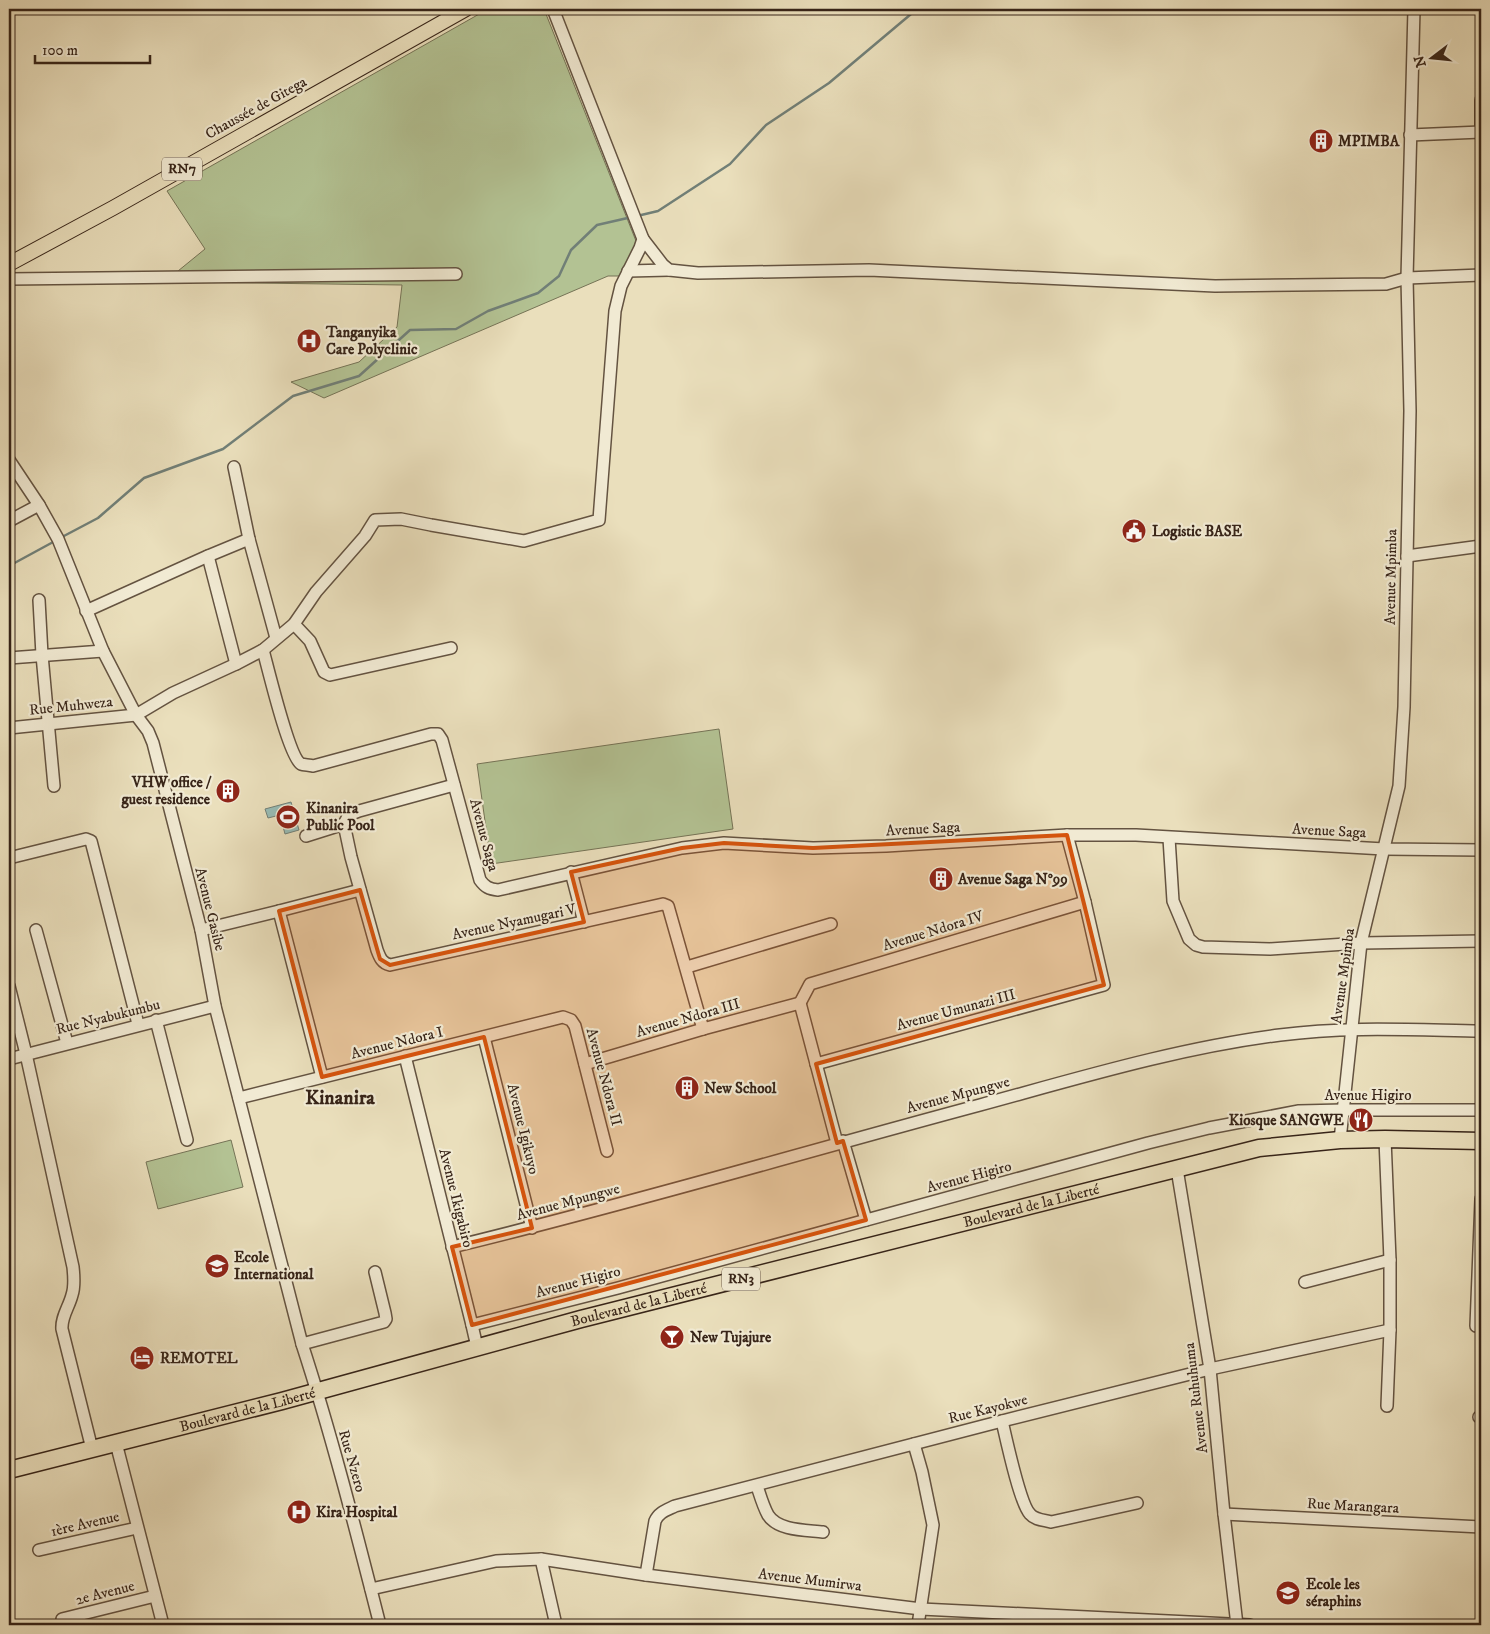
<svg xmlns="http://www.w3.org/2000/svg" width="1490" height="1634" font-family="'IM FELL DW Pica',serif">
  <style>
    .green { fill: #b3c293; stroke: #757356 }
    .water { fill: #98bcb6; stroke: #717f77 }
    .lines { fill: none; stroke-linecap: round; stroke-linejoin: round }
    .stream { stroke: #717f77; stroke-width: 2.5 }
    .minor-casing { stroke: #645341; stroke-width: 14 }
    .major-casing { stroke: #372418; stroke-width: 16 }
    .highway-casing { stroke: #372418; stroke-width: 19 }
    .minor { stroke: #f1ead3; stroke-width: 11 }
    .major { stroke: #eadfbc; stroke-width: 14 }
    .highway { stroke: #eadfbc; stroke-width: 16 }
    .marked { fill: #d6540d; fill-opacity: 0.2; stroke: #d6540d; stroke-width: 4; stroke-linejoin: round }
    .labels { text-anchor: middle; dominant-baseline: central; stroke-width: 4.5; stroke-linejoin: round; paint-order: stroke }
    .shield { fill: #f1ead3; stroke: #6f5f50; stroke-width: 1 }
    .shield-label { font-size: 14px; font-weight: bold; fill: #372418 }
    .street-label { font-size: 15px; fill: #372418; stroke: #f1ead3 }
    .poi-label { font-size: 15px; font-weight: bold; fill: #372418; stroke: #f1ead3; text-anchor: start }
    .district-label { font-size: 20px; font-weight: bold; fill: #372418; stroke: #f1ead3 }
  </style>
  <rect width="100%" height="100%" fill="#eadfbc"/>
  <filter id="stains"><feTurbulence type="fractalNoise" baseFrequency=".004" numOctaves="4"/><feColorMatrix values="0 0 0 0 .2 0 0 0 0 .09 0 0 0 0 .02 0 0 0 .5 -.17"/></filter>
  <radialGradient id="worn" r=".72"><stop offset=".6" stop-color="#630" stop-opacity="0"/><stop offset="1" stop-color="#630" stop-opacity=".3"/></radialGradient>
  <g class="green">
    <path d="M488 9H544L636 241 624 276H608L324 398 291 382 359 362 397 327 402 285 180 282 178 271 205 249 167 191Z"/>
    <path d="M719 729 733 829 491 864 477 764Z"/>
    <path d="M231 1140 243 1187 158 1209 146 1162Z"/>
  </g>
  <path class="water" d="M291 802 299 830 285 834 280 815 268 818 265 809Z"/>
  <g class="lines">
    <g class="stream">
      <path d="M637 216 658 211 730 164 766 125 829 83 917 9"/>
      <path d="M62 537 98 518 144 478 223 449 293 396 359 376 410 330 456 329 488 311 538 293 559 276 571 250 597 225 632 217"/>
      <path d="M9 566 55 541"/>
    </g>
    <defs>
      <g id="minor">
        <path d="M1481 132V100"/>
        <path d="M1410 135 1481 132"/>
        <path d="M643 239 663 265 669 270 698 273 869 270 1215 286 1386 284 1407 278 1481 275"/>
        <path d="M628 271 669 270"/>
        <path d="M9 279 456 274"/>
        <path d="M9 460 39 505 58 539 103 651 136 715 148 731 153 743 201 930 215 1006 302 1344C332 1436 356 1531 380 1625"/>
        <path d="M234 467 249 539 276 638"/>
        <path d="M9 521 39 505"/>
        <path d="M208 556 236 664"/>
        <path d="M1407 556 1481 546"/>
        <path d="M39 600 42 655 54 786"/>
        <path d="M86 611 208 556 249 539"/>
        <path d="M294 624 310 641 324 672 330 675 451 648"/>
        <path d="M263 650C268 668 289 757 301 764 304 765 310 765 313 766L431 734H438L442 740 480 880C485 887 489 889 498 890L682 848 724 843 813 848 886 846 1067 835H1136L1384 849 1481 850"/>
        <path d="M9 658 103 651"/>
        <path d="M9 728 136 715 173 693 236 664 263 650 294 624 316 592 365 536 375 520 401 519 431 525 524 541 599 520 615 311 621 286 640 248 643 239 553 9"/>
        <path d="M344 824 351 857 377 950C380 958 382 963 390 965L663 904 668 906 703 1029"/>
        <path d="M306 836 344 824 349 815 359 811 454 785"/>
        <path d="M1169 838 1173 901 1189 939 1196 945 1203 947 1270 949 1361 943 1481 941"/>
        <path d="M9 858 86 839 91 841 138 1024"/>
        <path d="M571 872 584 922"/>
        <path d="M279 911 322 1077"/>
        <path d="M36 930 67 1043"/>
        <path d="M201 930 279 911 360 890"/>
        <path d="M687 967 831 924"/>
        <path d="M9 986 26 1054 73 1267C74 1276 75 1286 72 1295 69 1307 61 1317 62 1329L92 1449"/>
        <path d="M800 1003 810 984 1085 902"/>
        <path d="M800 1003 837 1143"/>
        <path d="M156 1020 187 1140"/>
        <path d="M484 1037 532 1228"/>
        <path d="M405 1056 472 1325 477 1347"/>
        <path d="M9 1059 215 1006"/>
        <path d="M585 1064 703 1029 800 1003"/>
        <path d="M816 1064 1104 985 1085 902 1067 835"/>
        <path d="M239 1098 563 1017 571 1020 575 1026 607 1151"/>
        <path d="M1385 1139 1390 1260V1330L1387 1406"/>
        <path d="M1340 1140 1361 943 1399 786 1404 707 1410 411 1407 278 1414 9"/>
        <path d="M843 1141 866 1220"/>
        <path d="M1177 1169 1210 1369 1224 1514 1237 1625"/>
        <path d="M452 1247C630 1204 804 1152 980 1105 1079 1078 1178 1048 1280 1035 1347 1026 1414 1030 1481 1031"/>
        <path d="M1305 1282 1390 1260"/>
        <path d="M472 1325 618 1288 1148 1143 1209 1128 1299 1111 1343 1110H1481"/>
        <path d="M1476 1326 1481 1199"/>
        <path d="M302 1344 384 1322 386 1319 385 1313 375 1272"/>
        <path d="M1479 1417H1481"/>
        <path d="M1002 1421C1006 1438 1020 1504 1030 1514 1035 1520 1044 1520 1051 1522L1137 1503"/>
        <path d="M116 1443 163 1625"/>
        <path d="M914 1444 922 1472 933 1525 918 1625"/>
        <path d="M757 1486C760 1495 763 1506 768 1515 778 1531 806 1530 823 1532"/>
        <path d="M1224 1514 1481 1527"/>
        <path d="M39 1550 137 1528"/>
        <path d="M541 1559 556 1625"/>
        <path d="M646 1575 655 1521C659 1512 667 1510 675 1506L1002 1421 1210 1369 1390 1330"/>
        <path d="M371 1589 496 1561 541 1559 646 1575 921 1609 1250 1625"/>
        <path d="M62 1619 155 1596"/>
      </g>
      <path id="major" d="M9 264 113 208 466 9"/>
      <g id="highway">
        <path id="s1" d="M9 1470 282 1401 581 1319 1259 1148 1340 1140 1385 1139 1481 1141"/>
      </g>
    </defs>
    <use href="#minor" class="minor-casing"/>
    <use href="#major" class="major-casing"/>
    <use href="#highway" class="highway-casing"/>
    <use href="#minor" class="minor"/>
    <use href="#major" class="major"/>
    <use href="#highway" class="highway"/>
  </g>
  <path class="marked" d="M1067 835 1104 985 816 1064 837 1143 843 1141 866 1220 472 1325 452 1247 532 1228 484 1037 322 1077 279 911 360 890 380 959 390 965 584 922 571 872 682 848 724 843 813 848Z"/>
  <defs>
    <symbol id="building-disc" viewBox="-11 -11 22 22"><circle r="9.5" fill="#8f2418" stroke="#f1ead3"/><path d="M-4-6H4V6H1V3H-1V6H-4ZM-2.5-4.3h1.7v1.8h-1.7ZM.8-4.3h1.7v1.8H.8ZM-2.5-1h1.7V.8h-1.7ZM.8-1h1.7V.8H.8Z" fill="#fff"/></symbol>
    <symbol id="hospital-disc" viewBox="-11 -11 22 22"><circle r="9.5" fill="#8f2418" stroke="#f1ead3"/><path d="M-5-5h3v3.5h4V-5h3V5h-3V1.5h-4V5h-3Z" fill="#fff"/></symbol>
    <symbol id="civic-disc" viewBox="-11 -11 22 22"><circle r="9.5" fill="#8f2418" stroke="#f1ead3"/><path d="M-.6-6.5H3V-4.5H.6V-3L4-1V1h2V6H-6V1h2V-1L-.6-3ZM-1.2 2.5V6h2.4V2.5Z" fill="#fff"/></symbol>
    <symbol id="stadium-disc" viewBox="-11 -11 22 22"><circle r="9.5" fill="#8f2418" stroke="#f1ead3"/><path d="M0-5a6.5 5 0 1 0 0 10a6.5 5 0 1 0 0-10ZM-3.5-1.8h7v3.6h-7Z" fill="#fff"/></symbol>
    <symbol id="restaurant-disc" viewBox="-11 -11 22 22"><circle r="9.5" fill="#8f2418" stroke="#f1ead3"/><path d="M-5-6h1v4h1v-4h1v4h1v-4h1v5L-1.5 .5V6h-2V.5L-5-1ZM5-6V6H3V1.5H1.5Q1.5-4 5-6Z" fill="#fff"/></symbol>
    <symbol id="school-disc" viewBox="-11 -11 22 22"><circle r="9.5" fill="#8f2418" stroke="#f1ead3"/><path d="M0-5L7-2L0 1L-7-2ZM-4 1L0 2.5L4 1V4Q0 6-4 4Z" fill="#fff"/></symbol>
    <symbol id="bar-disc" viewBox="-11 -11 22 22"><circle r="9.5" fill="#8f2418" stroke="#f1ead3"/><path d="M-6-5H6L.8 .8V4.5H3.5V6h-7V4.5H-.8V.8Z" fill="#fff"/></symbol>
    <symbol id="hotel-disc" viewBox="-11 -11 22 22"><circle r="9.5" fill="#8f2418" stroke="#f1ead3"/><path d="M-6-4.5h1.5V1H6V5H4.5V3h-9V5H-6ZM-4 0a1.8 1.8 0 1 1 3.6 0ZM.5 0V-2.5h3Q6-2.5 6 0Z" fill="#fff"/></symbol>
  </defs>
  <g fill-rule="evenodd">
    <use href="#building-disc" x="1307" y="127" width="28" height="28"/>
    <use href="#hospital-disc" x="295" y="327" width="28" height="28"/>
    <use href="#civic-disc" x="1120" y="517" width="28" height="28"/>
    <use href="#building-disc" x="214" y="777" width="28" height="28"/>
    <use href="#stadium-disc" x="274" y="803" width="28" height="28"/>
    <use href="#building-disc" x="927" y="865" width="28" height="28"/>
    <use href="#building-disc" x="673" y="1074" width="28" height="28"/>
    <use href="#restaurant-disc" x="1347" y="1106" width="28" height="28"/>
    <use href="#school-disc" x="203" y="1252" width="28" height="28"/>
    <use href="#bar-disc" x="658" y="1323" width="28" height="28"/>
    <use href="#hotel-disc" x="128" y="1344" width="28" height="28"/>
    <use href="#hospital-disc" x="285" y="1498" width="28" height="28"/>
    <use href="#school-disc" x="1274" y="1579" width="28" height="28"/>
  </g>
  <g class="labels">
    <g class="shield">
      <rect x="162" y="157.5" width="40" height="23" rx="4"/>
      <rect x="722" y="1267.5" width="38" height="23" rx="4"/>
    </g>
    <g class="shield-label">
      <text x="182" y="169">RN7</text>
      <text x="741" y="1279">RN3</text>
    </g>
    <g class="street-label">
      <text transform="translate(256 108) rotate(-29)">Chaussée de Gitega</text>
      <text transform="translate(1391 577) rotate(-89)">Avenue Mpimba</text>
      <text transform="translate(71 706) rotate(-6)">Rue Muhweza</text>
      <text transform="translate(923 829) rotate(-3)">Avenue Saga</text>
      <text transform="translate(1329 831) rotate(3)">Avenue Saga</text>
      <text transform="translate(484 835) rotate(75)">Avenue Saga</text>
      <text transform="translate(210 909) rotate(76)">Avenue Gasibe</text>
      <text transform="translate(514 922) rotate(-12)">Avenue Nyamugari V</text>
      <text transform="translate(933 931) rotate(-17)">Avenue Ndora IV</text>
      <text transform="translate(1343 976) rotate(-82)">Avenue Mpimba</text>
      <text transform="translate(956 1010) rotate(-15)">Avenue Umunazi III</text>
      <text transform="translate(108 1017) rotate(-14)">Rue Nyabukumbu</text>
      <text transform="translate(688 1018) rotate(-16)">Avenue Ndora III</text>
      <text transform="translate(397 1043) rotate(-14)">Avenue Ndora I</text>
      <text transform="translate(604 1077) rotate(75)">Avenue Ndora II</text>
      <text transform="translate(958 1095) rotate(-15)">Avenue Mpungwe</text>
      <text x="1368" y="1095">Avenue Higiro</text>
      <text transform="translate(523 1129) rotate(76)">Avenue Igikuyo</text>
      <text transform="translate(969 1177) rotate(-15)">Avenue Higiro</text>
      <text transform="translate(456 1198) rotate(76)">Avenue Ikigabiro</text>
      <text transform="translate(568 1202) rotate(-15)">Avenue Mpungwe</text>
      <text stroke="none"><textPath href="#s1" startOffset="1056">Boulevard de la Liberté</textPath></text>
      <text transform="translate(578 1282) rotate(-15)">Avenue Higiro</text>
      <text stroke="none"><textPath href="#s1" startOffset="651">Boulevard de la Liberté</textPath></text>
      <text transform="translate(1196 1398) rotate(-97)">Avenue Ruhuhuma</text>
      <text stroke="none"><textPath href="#s1" startOffset="246">Boulevard de la Liberté</textPath></text>
      <text transform="translate(988 1409) rotate(-14)">Rue Kayokwe</text>
      <text transform="translate(352 1461) rotate(74)">Rue Nzero</text>
      <text transform="translate(1353 1506) rotate(3)">Rue Marangara</text>
      <text transform="translate(85 1524) rotate(-13)">1ère Avenue</text>
      <text transform="translate(810 1580) rotate(7)">Avenue Mumirwa</text>
      <text transform="translate(105 1593) rotate(-14)">2e Avenue</text>
    </g>
    <g class="poi-label">
      <text x="1338" y="141">MPIMBA</text>
      <text x="326" y="332">Tanganyika<tspan x="326" dy="17">Care Polyclinic</tspan></text>
      <text x="1152" y="531">Logistic BASE</text>
      <text x="210" y="782" text-anchor="end">VHW office /<tspan x="210" dy="17">guest residence</tspan></text>
      <text x="306" y="808">Kinanira<tspan x="306" dy="17">Public Pool</tspan></text>
      <text x="958" y="879">Avenue Saga N°99</text>
      <text x="704" y="1088">New School</text>
      <text x="1344" y="1120" text-anchor="end">Kiosque SANGWE</text>
      <text x="234" y="1257">Ecole<tspan x="234" dy="17">International</tspan></text>
      <text x="690" y="1337">New Tujajure</text>
      <text x="160" y="1358">REMOTEL</text>
      <text x="316" y="1512">Kira Hospital</text>
      <text x="1306" y="1584">Ecole les<tspan x="1306" dy="17">séraphins</tspan></text>
    </g>
    <g class="district-label">
      <text x="340" y="1098">Kinanira</text>
    </g>
  </g>
  <rect width="1490" height="1634" fill="none" stroke="#eadfbc" stroke-width="30"/>
  <rect x="10" y="10" width="1470" height="1614" fill="none" stroke="#372418" stroke-width="2.5"/>
  <rect x="15" y="15" width="1460" height="1604" fill="none" stroke="#372418"/>
  <g transform="translate(1432 58) rotate(254)" stroke="#f1ead3" stroke-width="4" paint-order="stroke">
  <path d="M0-4L9 19L0 12L-9 19Z" fill="#372418"/>
  <text y="-8" font-size="14" font-weight="bold" text-anchor="middle" fill="#372418">N</text>
  </g>
  <path d="M35 55v8h115v-8" fill="none" stroke="#372418" stroke-width="2.5"/>
  <text x="42" y="55" font-size="15" fill="#372418" stroke="#f1ead3" stroke-width="4" paint-order="stroke">100 m</text>
  <rect width="100%" height="100%" filter="url(#stains)"/>
  <rect width="100%" height="100%" fill="url(#worn)"/>
</svg>
